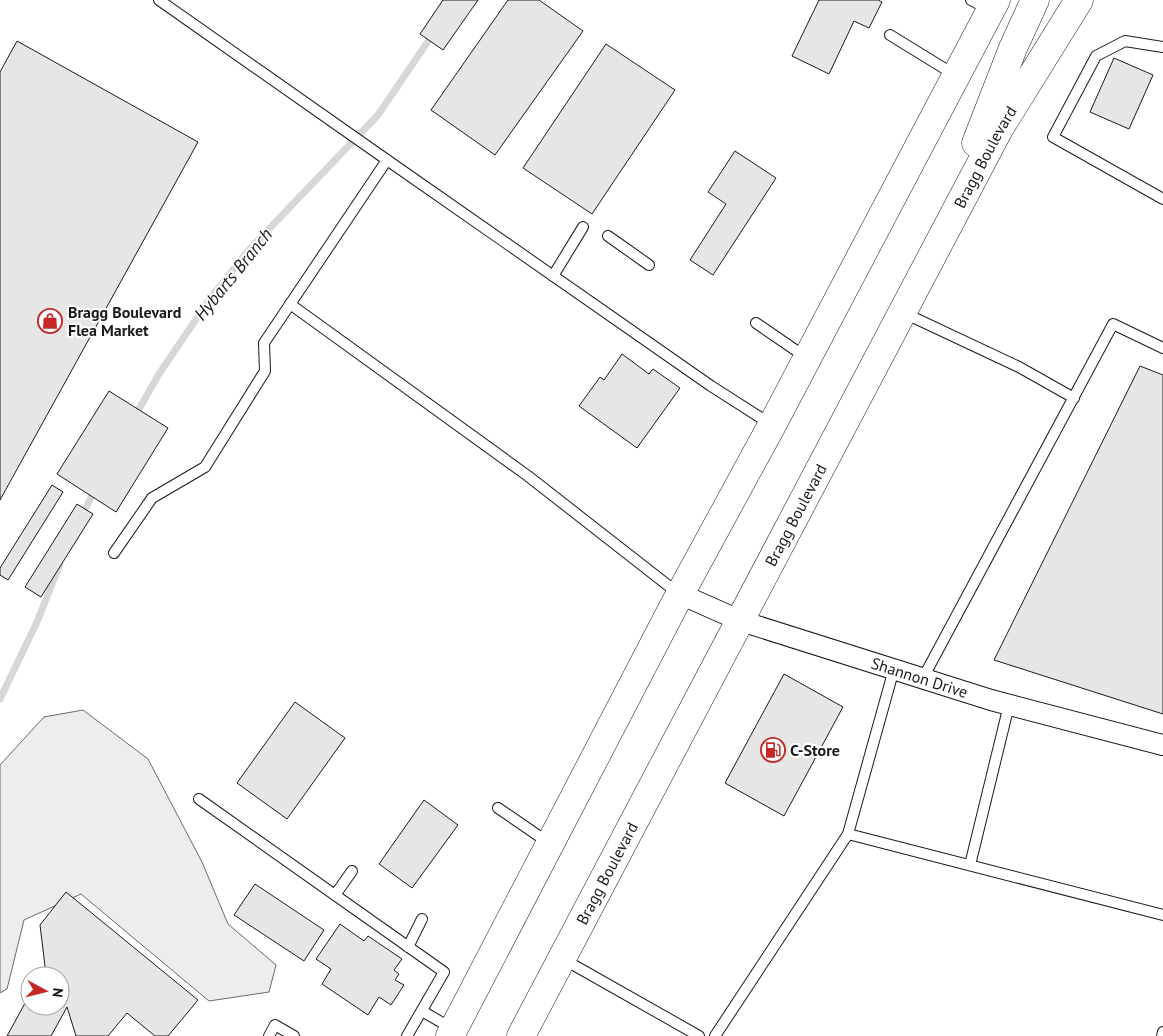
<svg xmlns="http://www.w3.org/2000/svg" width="1163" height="1036" font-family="'PT Sans',sans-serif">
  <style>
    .built { fill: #ededed; stroke: #6a6a6a }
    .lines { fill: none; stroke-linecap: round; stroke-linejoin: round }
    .stream { stroke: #d7d7d7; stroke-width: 7 }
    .building { fill: #e6e6e6; stroke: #1a1a1a }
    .lane-casing { stroke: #1a1a1a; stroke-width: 12 }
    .street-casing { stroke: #1a1a1a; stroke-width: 22 }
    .primary-casing { stroke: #1a1a1a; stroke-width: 29 }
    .lane { stroke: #fff; stroke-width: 10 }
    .street { stroke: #fff; stroke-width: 20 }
    .primary { stroke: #fff; stroke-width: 28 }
    .labels { text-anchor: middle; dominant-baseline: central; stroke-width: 4; stroke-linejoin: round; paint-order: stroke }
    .street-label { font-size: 16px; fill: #1a1a1a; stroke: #fff }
    .poi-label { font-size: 16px; font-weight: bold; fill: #1a1a1a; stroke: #fff; text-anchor: start }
    .water-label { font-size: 18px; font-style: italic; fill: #1a1a1a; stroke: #fff }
  </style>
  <rect width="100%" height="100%" fill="#fff"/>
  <path class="built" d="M83 710 148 759 202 862 228 924 276 965 269 992 209 1001 81 894 24 920 7 989 0 993V765L44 717Z"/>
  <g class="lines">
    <g class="stream">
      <path d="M135 416 159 374 209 300 247 252 378 115 433 34"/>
      <path d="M82 516 95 489"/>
      <path d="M0 699 37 622 60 564"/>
    </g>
  </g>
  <g class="building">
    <path d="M443 0H478L443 50 420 34Z"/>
    <path d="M508 0H539L583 31 495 155 431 110Z"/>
    <path d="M819 0H878L882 2 869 28 854 21 829 74 792 56Z"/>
    <path d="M17 41 198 142 0 500V72Z"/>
    <path d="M606 44 675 90 592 214 523 168Z"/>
    <path d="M1114 58 1153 75 1129 129 1090 112Z"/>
    <path d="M735 151 776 178 713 275 690 260 726 204 708 192Z"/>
    <path d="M622 354 649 374 653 369 680 388 637 448 579 406 600 377 604 380Z"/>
    <path d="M1140 366 1163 375V714L994 660Z"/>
    <path d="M109 391 168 428 116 512 57 474Z"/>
    <path d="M52 485 63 492 8 580 0 575V568Z"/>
    <path d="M77 504 93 514 41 597 25 587Z"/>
    <path d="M784 674 843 707 784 816 725 783Z"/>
    <path d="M295 702 345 738 287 819 237 783Z"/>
    <path d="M424 800 458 825 412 888 379 864Z"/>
    <path d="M255 884 324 930 304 961 234 915Z"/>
    <path d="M66 892 198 1000 168 1036H155L127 1013 108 1036H76L67 1007 51 1036H7L30 994V1006H60V976H40L45 966 40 925Z"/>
    <path d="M340 924 364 941 368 936 402 959 394 970 399 974 395 980 404 985 391 1005 379 997 368 1015 322 984 331 969 316 959Z"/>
  </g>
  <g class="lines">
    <defs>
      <g id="lane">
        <path d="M159 0 387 160"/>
        <path d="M971 0 990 10"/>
        <path d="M890 35 955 75"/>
        <path d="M1163 47 1125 41 1096 56 1053 137 1163 199"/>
        <path d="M608 236 649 265"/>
        <path d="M553 276 583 227"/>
        <path d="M290 304 528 476 679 594"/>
        <path d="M904 313 1019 367 1074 398"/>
        <path d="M756 323 807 358"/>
        <path d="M114 553 152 498 205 467 265 371 264 343 387 160 711 386 772 425"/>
        <path d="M923 678 1113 324 1163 348"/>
        <path d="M199 799 444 972 407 1036"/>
        <path d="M498 808 549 843"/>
        <path d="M848 834 894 669"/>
        <path d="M970 865 1009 705"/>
        <path d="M335 895 352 871"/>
        <path d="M408 947 422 919"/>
        <path d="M563 959 699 1036"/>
        <path d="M422 1011 453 1029"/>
        <path d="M269 1036 275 1025 294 1036"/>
        <path d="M715 1036 848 834 1163 915"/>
        <path d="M1162 1036 1163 1032"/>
      </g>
      <g id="street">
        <path id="s1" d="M680 594 741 621 991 700 1163 745"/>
      </g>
      <g id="primary">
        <path d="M976 143 1013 48 1035 0"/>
        <path d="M450 1036 680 594 772 425 996 0"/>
        <path id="s2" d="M521 1036 999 129 1079 0"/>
      </g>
    </defs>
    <use href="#lane" class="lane-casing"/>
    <use href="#street" class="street-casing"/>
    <use href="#primary" class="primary-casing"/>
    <use href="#lane" class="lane"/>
    <use href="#street" class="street"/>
    <use href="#primary" class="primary"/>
  </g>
  <defs>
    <symbol id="shop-ring" viewBox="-11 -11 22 22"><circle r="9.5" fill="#fff" stroke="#c62828" stroke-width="1.5"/><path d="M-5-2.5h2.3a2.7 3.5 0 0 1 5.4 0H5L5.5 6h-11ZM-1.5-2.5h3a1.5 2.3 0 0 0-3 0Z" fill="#c62828"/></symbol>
    <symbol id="fuel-ring" viewBox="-11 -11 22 22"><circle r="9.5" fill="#fff" stroke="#c62828" stroke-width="1.5"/><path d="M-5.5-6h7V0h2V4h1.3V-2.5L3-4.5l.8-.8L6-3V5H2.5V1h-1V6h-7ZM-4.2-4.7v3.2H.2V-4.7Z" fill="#c62828"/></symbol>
  </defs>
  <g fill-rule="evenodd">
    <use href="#shop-ring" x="36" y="307" width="28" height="28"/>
    <use href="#fuel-ring" x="759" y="736" width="28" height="28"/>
  </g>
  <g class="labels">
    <g class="street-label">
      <text stroke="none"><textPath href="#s2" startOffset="994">Bragg Boulevard</textPath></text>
      <text stroke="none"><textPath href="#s2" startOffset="589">Bragg Boulevard</textPath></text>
      <text stroke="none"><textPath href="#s1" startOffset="254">Shannon Drive</textPath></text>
      <text stroke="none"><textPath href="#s2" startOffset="184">Bragg Boulevard</textPath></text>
    </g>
    <g class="poi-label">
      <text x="68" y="312">Bragg Boulevard<tspan x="68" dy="18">Flea Market</tspan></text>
      <text x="790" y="750">C-Store</text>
    </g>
    <g class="water-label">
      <text transform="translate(233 274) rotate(-51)">Hybarts Branch</text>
    </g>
  </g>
  <g transform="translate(45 991) rotate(97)"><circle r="24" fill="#ffffff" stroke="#a3a3a3"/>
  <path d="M0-4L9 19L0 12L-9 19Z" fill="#c62828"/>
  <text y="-8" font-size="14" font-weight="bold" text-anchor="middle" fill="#1a1a1a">N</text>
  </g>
</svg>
